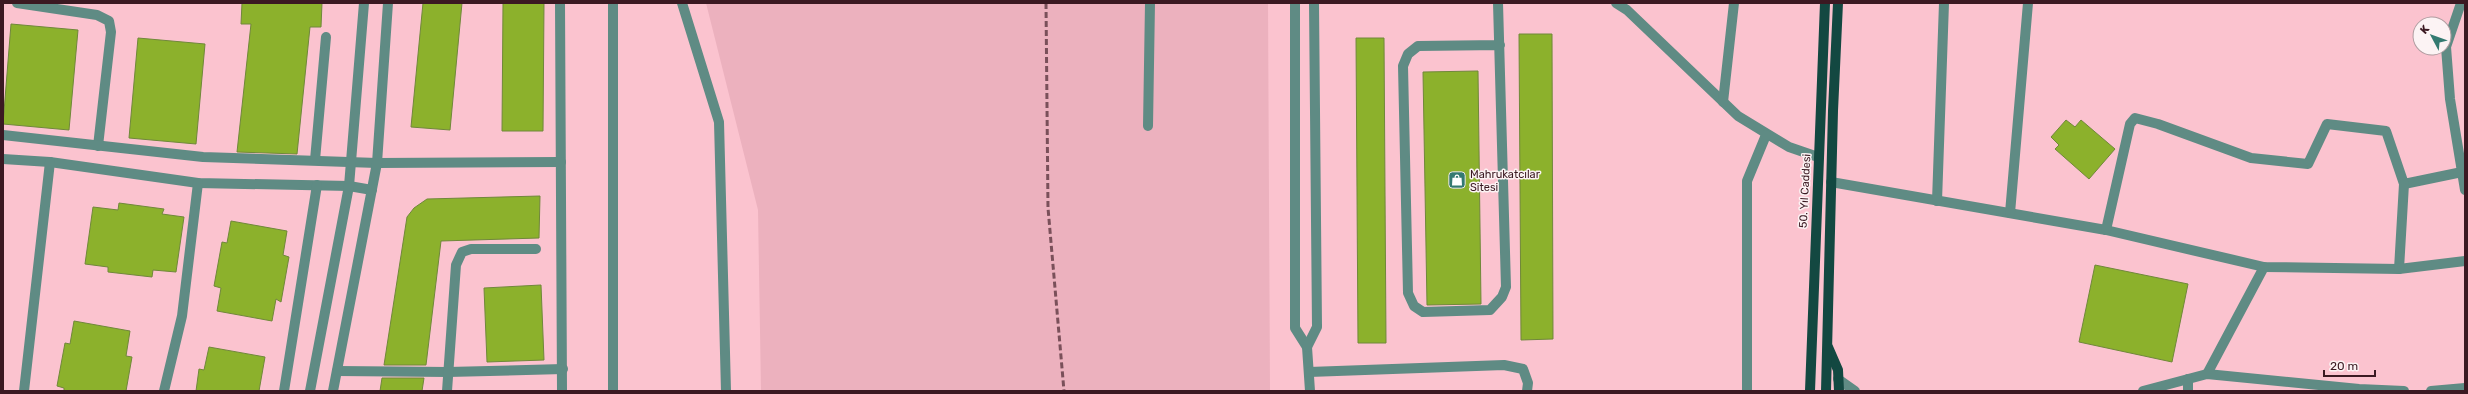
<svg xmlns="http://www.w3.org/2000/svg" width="2468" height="394" font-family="Rubik,sans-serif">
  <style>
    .built { fill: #ecb1be }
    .building { fill: #8cb12c; stroke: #70883a }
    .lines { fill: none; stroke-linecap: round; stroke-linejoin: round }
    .minor { stroke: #5f8b84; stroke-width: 10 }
    .major { stroke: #134841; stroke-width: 10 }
    .rail { stroke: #7a505a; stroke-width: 3; stroke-dasharray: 6 3; stroke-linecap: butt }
    .labels { text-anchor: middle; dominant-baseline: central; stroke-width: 3; stroke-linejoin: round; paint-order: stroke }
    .poi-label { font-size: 11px; fill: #3b1922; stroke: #fcf3f4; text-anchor: start }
    .street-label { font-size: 11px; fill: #3b1922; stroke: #fcf3f4 }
  </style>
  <rect width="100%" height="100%" fill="#fbc3cf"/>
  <path class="built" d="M706 3H1268L1270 391H761L758 210Z"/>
  <g class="building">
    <path d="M242 3H322L321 27H310L297 154 237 152 251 24H241Z"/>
    <path d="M423 3H462L450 130 411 127Z"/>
    <path d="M503 3H544L543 131H502Z"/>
    <path d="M11 24 78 30 69 130 3 124Z"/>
    <path d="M1519 34H1552L1553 339 1521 340Z"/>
    <path d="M138 38 205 44 196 144 129 138Z"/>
    <path d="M1356 38H1384L1386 343H1358Z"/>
    <path d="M1478 71 1481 304 1427 305 1423 72Z"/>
    <path d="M2066 120 2075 127 2081 120 2115 149 2089 179 2055 149 2059 145 2051 137Z"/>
    <path d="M540 196 539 238 441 241 426 365H384L407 217 414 208 427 199Z"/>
    <path d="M119 203 164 209 162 214 184 217 176 272 153 270 152 277 108 272V267L85 264 93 207 118 210Z"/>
    <path d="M231 221 287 231 283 255 289 257 281 302 276 299 272 321 217 311 221 288 214 286 222 242 227 243Z"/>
    <path d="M2095 265 2188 284 2172 362 2079 342Z"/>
    <path d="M541 285 544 360 487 362 484 288Z"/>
    <path d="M74 321 130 331 126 356 132 357 126 391H64V388L57 386 65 343 70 344Z"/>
    <path d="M209 347 265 357 259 391H196L199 369 204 370Z"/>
    <path d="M382 378H424L422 391H380Z"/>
  </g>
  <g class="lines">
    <g class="minor">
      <path d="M17 3 97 15 109 21 111 32 98 146"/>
      <path d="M560 3 562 391"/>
      <path d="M682 3 719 122 726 391"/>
      <path d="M1295 3V328L1307 347 1310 391"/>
      <path d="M1498 3 1506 287 1502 297 1490 310 1423 312 1414 306 1408 293 1403 66 1408 54 1418 46 1500 45"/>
      <path d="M1616 3 1627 10 1738 116 1789 147 1818 157"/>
      <path d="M2461 3 2446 47 2450 99 2465 190"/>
      <path d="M1723 102 1734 3"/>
      <path d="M1148 126 1150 3"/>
      <path d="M3 135 203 157 377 163 561 162"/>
      <path d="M3 159 50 162 198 183 349 186 372 190"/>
      <path d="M315 160 326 37"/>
      <path d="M1831 182 2106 230 2264 267 2399 269 2465 261"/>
      <path d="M1937 201 1944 3"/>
      <path d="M2010 213 2028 3"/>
      <path d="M2106 230 2130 124 2135 118 2158 124 2251 158 2308 164 2327 124 2386 131 2404 184 2462 172"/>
      <path d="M2399 269 2404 184"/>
      <path d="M1307 347 1317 327 1314 3"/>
      <path d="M337 371 448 372 563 369"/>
      <path d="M1309 372 1504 365 1523 369 1528 383 1527 391"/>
      <path d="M2207 374 2264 267"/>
      <path d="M1838 379 1855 391"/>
      <path d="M24 391 50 162"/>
      <path d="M164 391 182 316 198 183"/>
      <path d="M284 391 317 185"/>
      <path d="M310 391 349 186 364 3"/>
      <path d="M333 391 377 163 388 3"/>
      <path d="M447 391 456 265 462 252 471 249H536"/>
      <path d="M613 391V3"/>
      <path d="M1747 391V181L1766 135"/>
      <path d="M2143 391 2207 374 2359 389 2404 391"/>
      <path d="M2188 391V379"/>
      <path d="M2431 391 2465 388"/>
    </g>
    <g class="major">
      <path d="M1828 347 1838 370 1839 391"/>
      <path d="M1810 391 1825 3"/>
      <path d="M1826 391 1833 111 1838 3"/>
    </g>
    <path class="rail" d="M1046 3 1048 208 1064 391"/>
  </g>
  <defs>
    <symbol id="shop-square" viewBox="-11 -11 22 22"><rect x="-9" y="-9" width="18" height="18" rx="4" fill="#347a71" stroke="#fcf3f4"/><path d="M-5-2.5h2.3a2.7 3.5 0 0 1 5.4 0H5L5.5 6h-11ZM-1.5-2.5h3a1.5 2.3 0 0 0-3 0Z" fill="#fff"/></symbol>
  </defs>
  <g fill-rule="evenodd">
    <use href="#shop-square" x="1447" y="170" width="20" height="20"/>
  </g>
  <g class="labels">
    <g class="poi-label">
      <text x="1470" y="174">Mahrukatcılar<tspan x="1470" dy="13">Sitesi</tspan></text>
    </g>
    <g class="street-label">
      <text transform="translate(1805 191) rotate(-87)">50. Yıl Caddesi</text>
    </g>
  </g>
  <rect width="2468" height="394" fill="none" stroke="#3b1922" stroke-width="8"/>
  <g transform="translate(2432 36) rotate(311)"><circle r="19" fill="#fcf3f4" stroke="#af9ca0"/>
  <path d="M0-3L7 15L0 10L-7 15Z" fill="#347a71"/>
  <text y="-6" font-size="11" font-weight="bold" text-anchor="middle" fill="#3b1922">K</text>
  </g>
  <path d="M2324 370v6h51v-6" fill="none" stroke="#3b1922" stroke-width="2"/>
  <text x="2330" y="370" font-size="12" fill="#3b1922" stroke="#fcf3f4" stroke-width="3" paint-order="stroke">20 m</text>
</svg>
